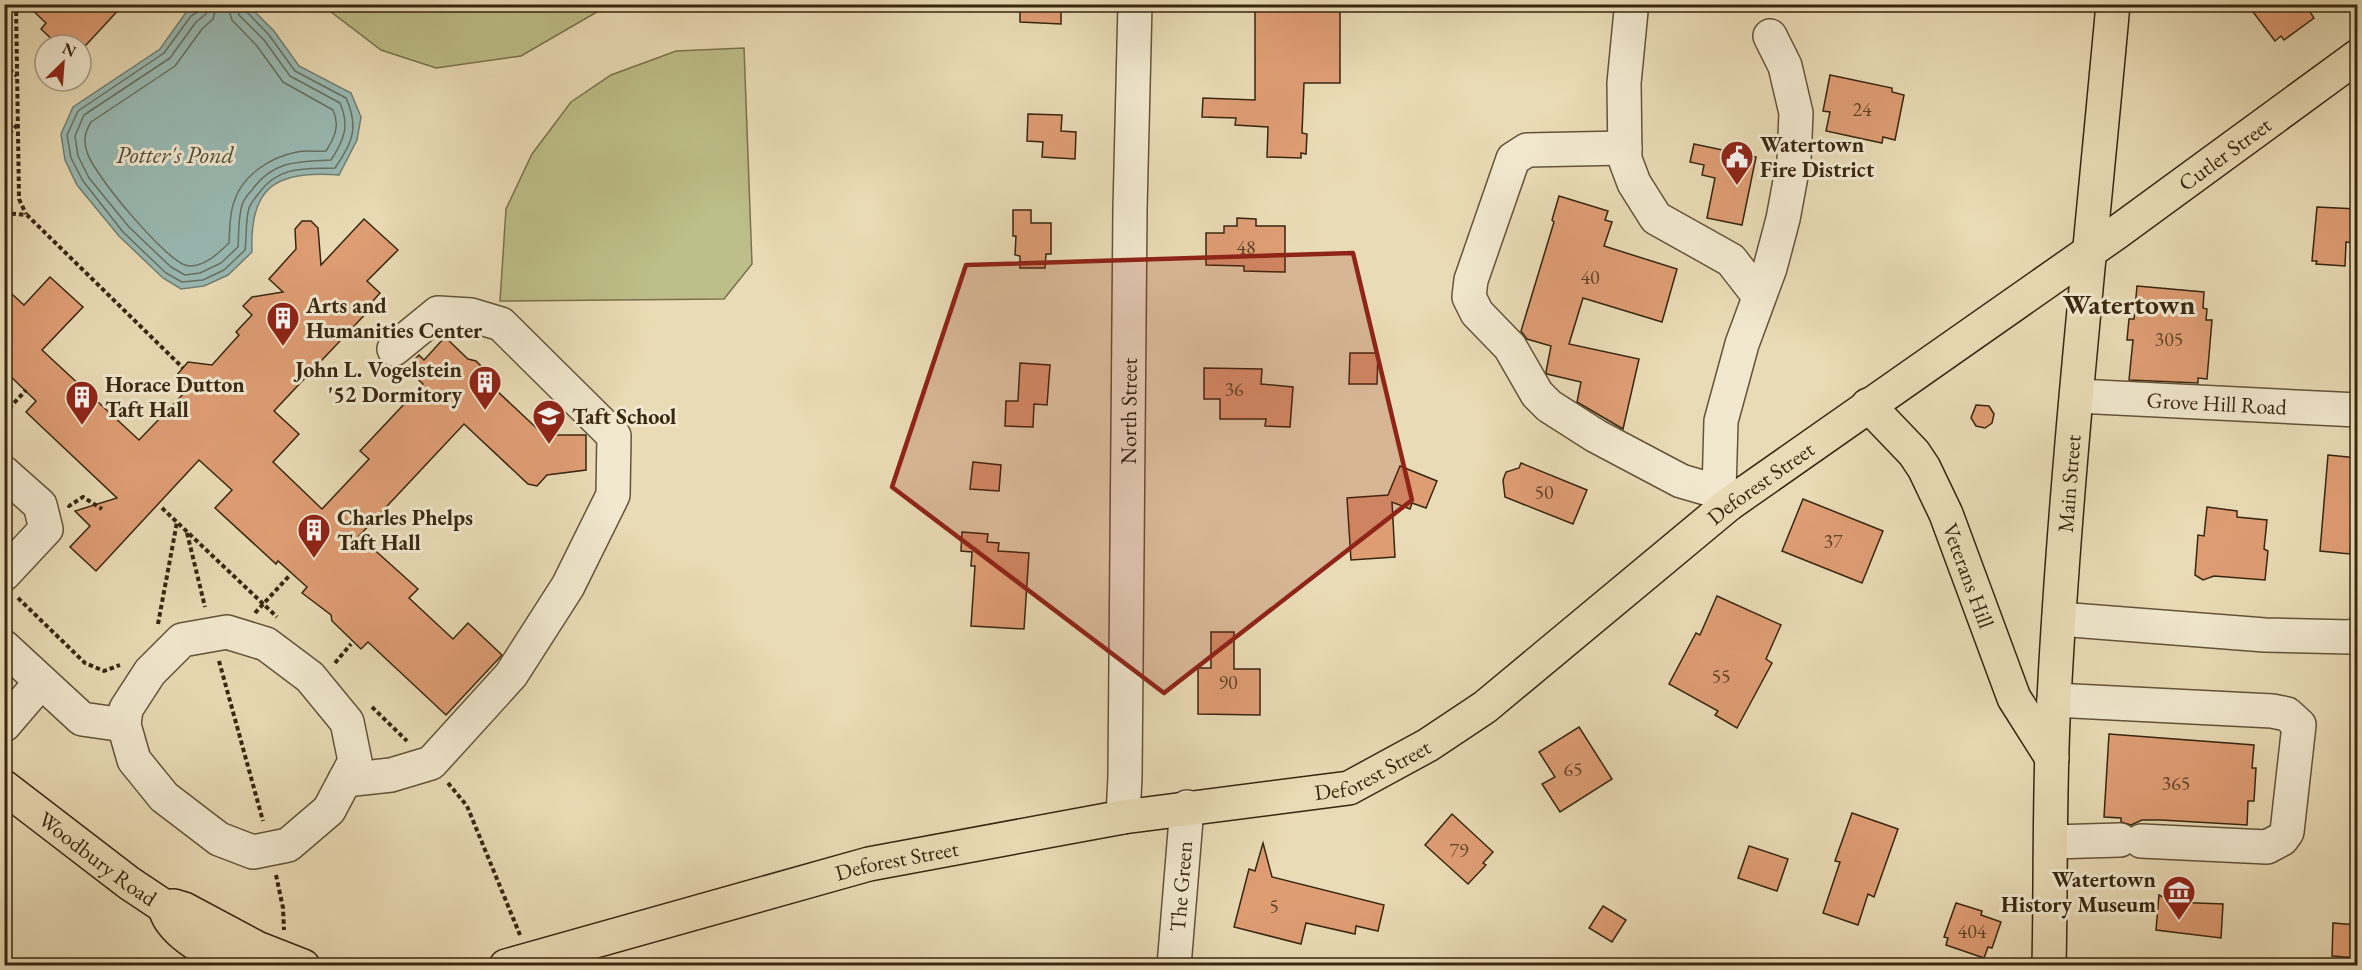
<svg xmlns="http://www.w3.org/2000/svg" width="2362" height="970" font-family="'EB Garamond',serif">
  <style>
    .green { fill: #bdbe89; stroke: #7a724c; stroke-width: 1.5 }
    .water { fill: #99bab4; stroke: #727f72; stroke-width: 1.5 }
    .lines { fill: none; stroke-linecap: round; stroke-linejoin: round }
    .shore { stroke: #687062; stroke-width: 1.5 }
    .building { fill: #df9d74; stroke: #382710; stroke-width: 1.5 }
    .minor-casing { stroke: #645439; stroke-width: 36 }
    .major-casing { stroke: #382710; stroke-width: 36 }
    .path { stroke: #382710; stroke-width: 4; stroke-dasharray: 4.5 3; stroke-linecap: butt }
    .minor { stroke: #f1e8cf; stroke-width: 33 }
    .major { stroke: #e9dbb5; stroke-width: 33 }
    .marked { fill: #8f2418; fill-opacity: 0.2; stroke: #8f2418; stroke-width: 4.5; stroke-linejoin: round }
    .labels { text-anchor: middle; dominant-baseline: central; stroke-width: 6; stroke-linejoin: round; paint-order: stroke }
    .number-label { font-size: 20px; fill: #624429 }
    .poi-label { font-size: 22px; font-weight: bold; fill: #382710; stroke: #f1e8cf; text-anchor: start }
    .street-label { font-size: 22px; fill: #382710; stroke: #f1e8cf }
    .water-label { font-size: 24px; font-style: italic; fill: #504c39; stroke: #f1e8cf }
    .district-label { font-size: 28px; font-weight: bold; fill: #382710; stroke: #f1e8cf }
  </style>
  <rect width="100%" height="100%" fill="#e9dbb5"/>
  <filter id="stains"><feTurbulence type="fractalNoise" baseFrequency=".00333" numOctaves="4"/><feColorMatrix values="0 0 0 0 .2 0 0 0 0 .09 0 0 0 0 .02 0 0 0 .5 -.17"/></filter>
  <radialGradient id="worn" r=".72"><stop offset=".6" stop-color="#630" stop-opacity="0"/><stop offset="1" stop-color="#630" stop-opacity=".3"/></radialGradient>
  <g class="green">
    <path d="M322 5H609L521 56 436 68 381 50Z"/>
    <path d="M744 48 752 264 724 299 500 301 506 209 532 154 571 102 611 75 676 51Z"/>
  </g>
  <path class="water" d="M200 5H248L274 31 299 66 351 93 361 117 357 140 339 175C277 170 249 186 252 252L228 275 204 286 181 289 163 278 119 236 77 185 65 160 61 134 73 107 160 49 187 11Z"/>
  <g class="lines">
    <g class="shore">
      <path d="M201 4 199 11 191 16 164 53 78 111 67 135 71 158 83 181 123 232 166 273 182 282 203 280 224 270 245 250C247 236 245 222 249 208 251 203 255 198 259 193 279 165 306 169 335 168 353 142 359 127 346 98L295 71 269 35 245 10 244 4"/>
      <path d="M208 4 206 14 196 22 170 58 84 115 75 136 78 156 89 178 129 227 171 267 185 275 200 273 221 263 238 247C239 233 238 219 242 205 244 199 248 194 252 190 273 160 298 162 331 160 344 140 350 126 340 103L290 76 264 40 239 15 236 4"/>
      <path d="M217 4 213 19 202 29 175 66 91 122C85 132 83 140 87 152 93 174 164 258 185 265 201 270 219 253 229 243 230 230 229 215 234 202 242 175 271 157 297 152 307 150 316 152 326 151 335 137 340 125 333 110L283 82 257 46 232 20 227 4"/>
    </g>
  </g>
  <g class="building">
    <path d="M26 4H124L86 45H58L41 29 46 23Z"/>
    <path d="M1020 4H1061V24L1020 22Z"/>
    <path d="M1255 4H1340V83H1304L1302 133 1307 134 1306 154 1301 153V158L1267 157 1268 127 1235 125 1236 118 1202 117 1203 98 1255 100Z"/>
    <path d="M2247 4H2305L2314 18 2284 40 2281 36 2275 41Z"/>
    <path d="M1830 75 1892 88V92L1904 95 1895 140 1883 137 1882 143 1826 131 1830 112 1823 111Z"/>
    <path d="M1028 114 1062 115 1061 131 1076 132 1075 159 1042 157 1043 142 1027 141Z"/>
    <path d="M1694 144 1756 157 1742 225 1707 218 1715 178 1702 175 1704 165 1690 162Z"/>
    <path d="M1559 196 1608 211 1605 220 1612 222 1604 246 1677 269 1662 322 1583 298 1569 344 1639 359 1623 429 1577 402 1581 382 1547 374 1546 372 1551 346 1527 339 1521 331 1554 222 1552 220Z"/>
    <path d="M2317 207 2357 209 2355 243 2346 242 2345 266 2316 264 2317 261H2312Z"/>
    <path d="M1013 210H1031V223H1051V254H1046L1045 268H1020V256L1015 255 1016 236H1013Z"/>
    <path d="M1237 218 1256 219V226H1285V272L1244 271V266L1206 265V233H1224V226H1237Z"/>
    <path d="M364 219 398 250 367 281 380 293 372 302V307L274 411 299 434 273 462 322 509 369 459 360 451 423 384 406 368 419 355 424 360 445 337 468 359 476 361 482 367 480 375 544 435H586V470L547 475 537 486 528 484 464 424 359 536 418 589 409 598 453 639 468 623 502 655 446 715 368 642 361 649 332 621 331 615 302 593 307 587 278 561 276 564 215 508 232 490 199 460 96 571 70 547 90 526 75 511 117 498 26 412 36 401 4 370V287L24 305 50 277 83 307 42 350 139 440 189 388 176 376 188 362 212 365 239 335 236 332 252 315 243 306 252 297 283 292 269 279 296 249 295 229 302 221H311L318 228 321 265Z"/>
    <path d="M2137 286 2204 292 2203 308 2207 309 2206 320H2212L2207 379 2198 378V383L2129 380 2133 340H2127L2129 319H2134Z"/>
    <path d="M1350 353H1378L1377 384H1349Z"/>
    <path d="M1020 363 1050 365 1047 405 1034 404 1033 427 1005 426 1006 401H1018Z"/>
    <path d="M1204 368 1262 369 1261 384 1293 387 1290 427 1265 426 1266 419H1220V399H1204Z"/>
    <path d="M1976 405 1989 406 1994 414 1992 423 1985 428 1976 426 1971 418Z"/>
    <path d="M2328 455 2358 458V537H2355L2354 543H2351L2350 554 2320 551Z"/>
    <path d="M973 462 1001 465 999 491 970 489Z"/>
    <path d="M1521 463 1587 490 1573 524 1505 497 1503 480 1506 472 1519 468Z"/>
    <path d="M1400 466 1437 481 1426 508 1412 503 1410 509 1392 502 1395 557 1351 560 1347 498 1388 495Z"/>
    <path d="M1803 499 1883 531 1862 583 1782 551Z"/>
    <path d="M2207 507 2237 511V517L2267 520 2264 549 2268 551 2265 580 2214 576 2203 580 2195 575 2198 535 2204 536Z"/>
    <path d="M962 532 988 534 987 542 999 543 998 551 1029 553 1024 629 971 626 975 566H971L972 552 961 551Z"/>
    <path d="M1717 596 1781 625 1766 659 1772 663 1737 728 1715 715 1718 711 1669 684 1696 633 1700 635Z"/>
    <path d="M1211 632H1234V669H1260V715L1198 714V668H1211Z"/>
    <path d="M1579 727 1612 779 1560 812 1542 784 1555 777 1539 752Z"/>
    <path d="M2109 734 2254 745 2252 768H2256L2254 801H2248L2247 825 2161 820H2142L2131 825 2121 822V818L2104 817Z"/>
    <path d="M1852 813 1898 829 1874 897 1868 894 1858 925 1823 913 1840 862 1835 861Z"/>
    <path d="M1452 814 1493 852 1483 863 1486 865 1468 884 1425 845Z"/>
    <path d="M1263 843 1272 877 1384 905 1378 931 1356 926 1355 934 1306 923 1301 944 1234 927 1249 869 1255 871Z"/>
    <path d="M1749 846 1788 859 1777 891 1738 878Z"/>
    <path d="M2159 895 2172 902 2223 904 2221 938 2156 930Z"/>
    <path d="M1956 903 1982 911 1981 915 2001 922 1992 948 1988 947 1984 958 1946 945 1948 938 1944 937Z"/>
    <path d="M1603 906 1626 920 1612 942 1589 928Z"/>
    <path d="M2333 923 2358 925V958L2332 956Z"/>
  </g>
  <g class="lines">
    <defs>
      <g id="minor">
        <path d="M1631 11 1624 83 1625 159 1634 183 1656 218 1731 260 1759 296"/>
        <path d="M1625 148 1527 150 1513 159 1471 280 1469 297 1477 313 1510 347 1537 394 1549 406 1596 436 1681 481 1719 492"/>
        <path id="s1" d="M2077 396 2358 410"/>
        <path d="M4 473 40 505 46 529 4 574"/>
        <path d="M1729 504 1719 492 1721 421 1742 344 1770 268 1783 219 1794 160 1796 113 1785 66 1770 36"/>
        <path d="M2059 619 2265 635 2351 637 2358 634"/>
        <path d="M227 632 266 644 310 677 347 722 355 761 329 810 288 845 253 852 219 839 164 797 134 760 124 725 126 709 150 672 182 640Z"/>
        <path d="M4 647 82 719 124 725"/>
        <path d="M2054 700 2272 711 2287 714 2299 725 2287 832 2282 839 2267 847 2141 841"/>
        <path d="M4 725 41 682"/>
        <path d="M345 780 391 775 431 763 511 675 568 586 613 495 614 436 501 324 471 315 438 313 394 349"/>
        <path id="s2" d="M1123 817 1125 776 1130 209 1135 4"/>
        <path d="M2052 842 2120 840"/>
        <path id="s3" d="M1174 966 1187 807"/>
      </g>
      <g id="major">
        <path id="s4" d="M1868 405 1914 453 1924 468 1946 514 2014 698 2052 758"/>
        <path id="s5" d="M4 787 129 883 165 907 174 906 184 909 257 948 303 966"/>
        <path d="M165 907C169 933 213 954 235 966"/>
        <path id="s6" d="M506 966 869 864 1123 817 1349 788 1428 745 1485 707 1729 504 2116 233 2358 56"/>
        <path id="s7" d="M2049 966C2051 877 2049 788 2054 699 2066 467 2092 236 2113 4"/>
      </g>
    </defs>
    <use href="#minor" class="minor-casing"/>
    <use href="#major" class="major-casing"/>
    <g class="path">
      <path d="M16 4 19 199 26 214"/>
      <path d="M4 13 11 4"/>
      <path d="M4 64 17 76"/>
      <path d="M4 139 18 124"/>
      <path d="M4 213 27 215 183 368"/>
      <path d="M4 414 26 390"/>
      <path d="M68 505 69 506 83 497 102 509"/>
      <path d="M162 508 277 617"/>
      <path d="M187 533 205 607"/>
      <path d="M18 598 85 663 104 671 120 665"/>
      <path d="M255 613 289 576"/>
      <path d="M158 624 177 522"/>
      <path d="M219 661 263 821"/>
      <path d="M335 663 351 644"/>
      <path d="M372 707 407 741"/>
      <path d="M448 783 467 806 520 935"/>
      <path d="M276 875 283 908 284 930"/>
    </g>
    <use href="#minor" class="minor"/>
    <use href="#major" class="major"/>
  </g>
  <path class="marked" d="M1353 253 1412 500 1164 693 892 487 966 265Z"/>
  <defs>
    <symbol id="civic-pin" viewBox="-11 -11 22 30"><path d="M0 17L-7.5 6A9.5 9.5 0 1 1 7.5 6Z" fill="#8f2418" stroke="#f1e8cf"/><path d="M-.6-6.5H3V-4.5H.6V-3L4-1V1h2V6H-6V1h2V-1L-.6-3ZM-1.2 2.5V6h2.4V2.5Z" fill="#fff"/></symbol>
    <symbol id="building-pin" viewBox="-11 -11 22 30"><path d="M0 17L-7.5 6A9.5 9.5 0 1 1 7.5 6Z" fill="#8f2418" stroke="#f1e8cf"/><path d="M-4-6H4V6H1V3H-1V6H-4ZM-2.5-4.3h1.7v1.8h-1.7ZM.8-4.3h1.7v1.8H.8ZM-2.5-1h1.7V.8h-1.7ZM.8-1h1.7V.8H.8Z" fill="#fff"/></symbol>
    <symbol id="school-pin" viewBox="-11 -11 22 30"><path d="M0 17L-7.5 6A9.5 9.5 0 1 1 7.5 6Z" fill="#8f2418" stroke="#f1e8cf"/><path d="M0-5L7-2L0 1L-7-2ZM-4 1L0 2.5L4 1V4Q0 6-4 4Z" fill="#fff"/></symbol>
    <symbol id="museum-pin" viewBox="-11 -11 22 30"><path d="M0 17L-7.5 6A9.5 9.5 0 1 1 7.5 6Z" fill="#8f2418" stroke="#f1e8cf"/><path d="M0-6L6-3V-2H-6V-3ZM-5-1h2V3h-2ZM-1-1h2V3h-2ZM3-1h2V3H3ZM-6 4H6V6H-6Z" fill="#fff"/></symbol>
  </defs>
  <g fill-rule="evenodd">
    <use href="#civic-pin" x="1718" y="138" width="38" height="52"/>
    <use href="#building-pin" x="264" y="299" width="38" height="52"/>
    <use href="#building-pin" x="466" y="363" width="38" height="52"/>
    <use href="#building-pin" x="63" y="378" width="38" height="52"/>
    <use href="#school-pin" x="530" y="397" width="38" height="52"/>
    <use href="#building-pin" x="295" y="511" width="38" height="52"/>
    <use href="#museum-pin" x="2160" y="873" width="38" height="52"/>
  </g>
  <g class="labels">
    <g class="number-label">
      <text x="1862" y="109">24</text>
      <text x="1246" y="247">48</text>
      <text x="1590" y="277">40</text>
      <text x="2169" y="339">305</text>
      <text x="1234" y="389">36</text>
      <text x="1544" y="492">50</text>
      <text x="1833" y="541">37</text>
      <text x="1721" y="676">55</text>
      <text x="1228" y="682">90</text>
      <text x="1573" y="769">65</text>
      <text x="2176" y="783">365</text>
      <text x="1459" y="850">79</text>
      <text x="1274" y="906">5</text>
      <text x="1972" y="931">404</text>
    </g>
    <g class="poi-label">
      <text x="1760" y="144">Watertown<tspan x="1760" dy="25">Fire District</tspan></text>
      <text x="306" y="305">Arts and<tspan x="306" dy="25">Humanities Center</tspan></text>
      <text x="462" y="369" text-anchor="end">John L. Vogelstein<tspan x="462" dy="25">'52 Dormitory</tspan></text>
      <text x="105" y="384">Horace Dutton<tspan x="105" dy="25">Taft Hall</tspan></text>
      <text x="572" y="416">Taft School</text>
      <text x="337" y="517">Charles Phelps<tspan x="337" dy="25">Taft Hall</tspan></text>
      <text x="2156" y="879" text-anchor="end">Watertown<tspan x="2156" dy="25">History Museum</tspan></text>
    </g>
    <g class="street-label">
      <text stroke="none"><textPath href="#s6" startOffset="1946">Cutler Street</textPath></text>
      <text stroke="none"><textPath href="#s1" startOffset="140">Grove Hill Road</textPath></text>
      <text stroke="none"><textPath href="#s2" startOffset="406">North Street</textPath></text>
      <text stroke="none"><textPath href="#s6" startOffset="1377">Deforest Street</textPath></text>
      <text stroke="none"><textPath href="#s7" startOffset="483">Main Street</textPath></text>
      <text stroke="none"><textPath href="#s4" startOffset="201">Veterans Hill</textPath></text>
      <text stroke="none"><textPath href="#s6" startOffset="891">Deforest Street</textPath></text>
      <text stroke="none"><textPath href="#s5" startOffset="118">Woodbury Road</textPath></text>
      <text stroke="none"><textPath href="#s6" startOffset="405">Deforest Street</textPath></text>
      <text stroke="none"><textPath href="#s3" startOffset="80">The Green</textPath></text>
    </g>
    <g class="water-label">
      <text x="175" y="154">Potter's Pond</text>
    </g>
    <g class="district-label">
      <text x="2129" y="304">Watertown</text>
    </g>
  </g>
  <rect width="2362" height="970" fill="none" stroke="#e9dbb5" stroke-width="24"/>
  <rect x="6" y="6" width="2350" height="958" fill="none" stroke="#382710" stroke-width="3"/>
  <rect x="12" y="12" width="2338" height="946" fill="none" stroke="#382710" stroke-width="1.5"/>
  <g transform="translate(63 63) rotate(25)"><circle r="28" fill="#f1e8cf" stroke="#a79b83" stroke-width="1.5"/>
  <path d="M0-4.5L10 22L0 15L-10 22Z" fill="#8f2418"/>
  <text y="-9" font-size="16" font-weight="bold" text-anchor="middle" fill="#382710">N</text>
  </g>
  <rect width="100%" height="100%" filter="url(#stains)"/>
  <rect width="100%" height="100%" fill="url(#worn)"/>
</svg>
